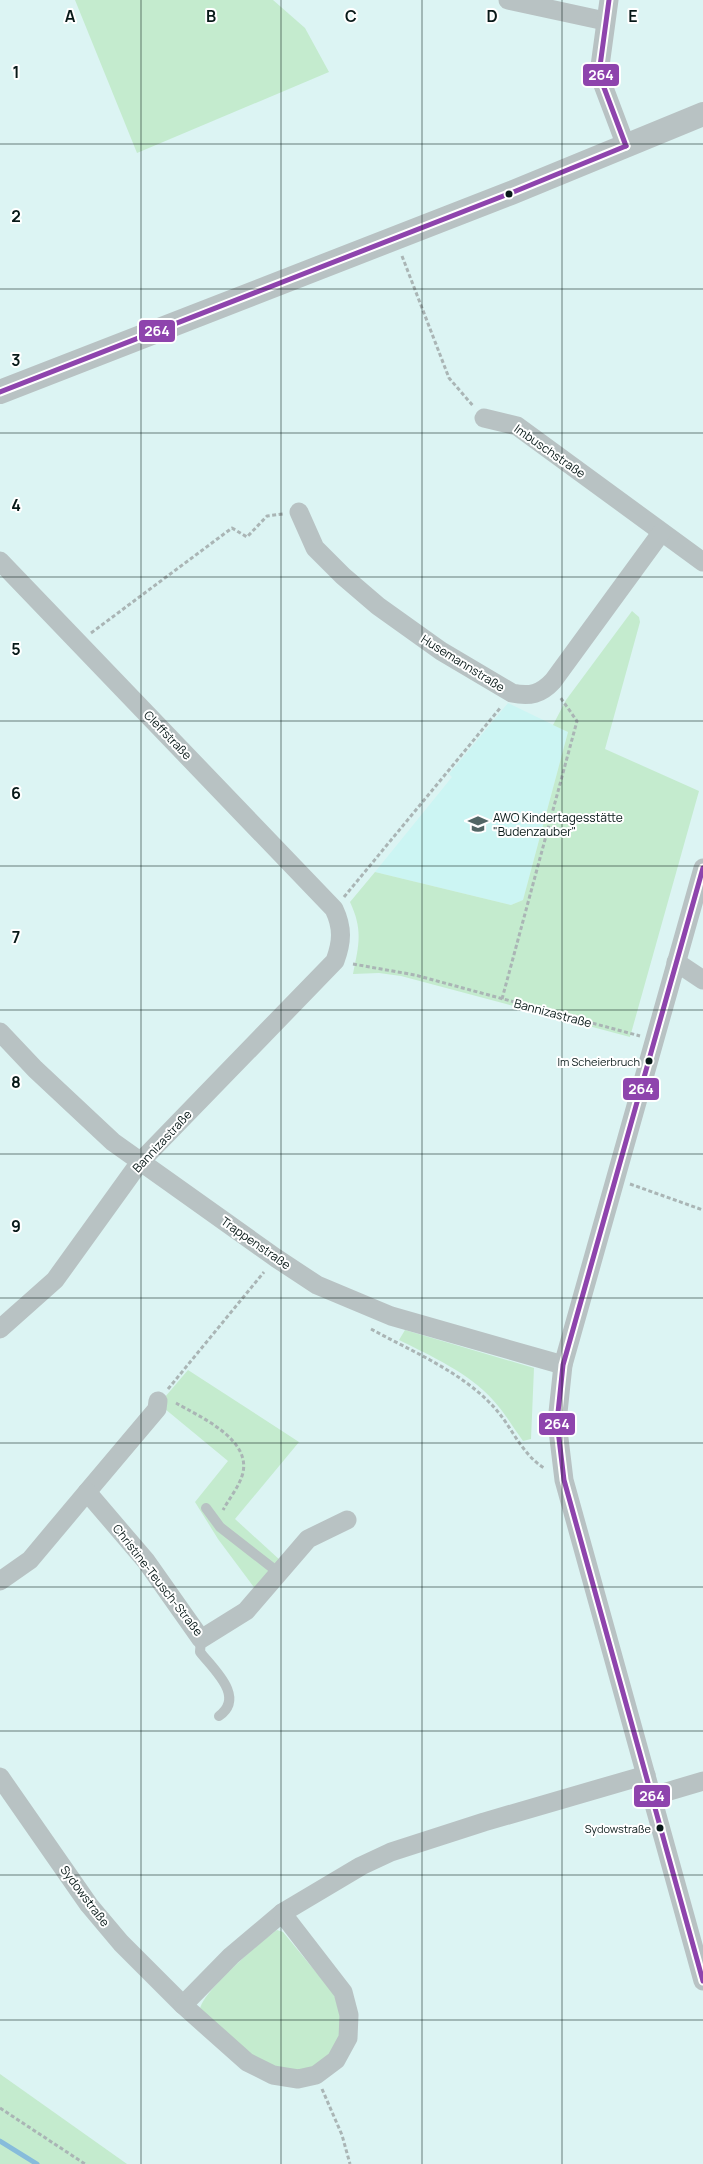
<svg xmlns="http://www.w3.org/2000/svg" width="703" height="2164" font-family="Manrope,sans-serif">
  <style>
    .built { fill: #ccf5f3 }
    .green { fill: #c4ebce }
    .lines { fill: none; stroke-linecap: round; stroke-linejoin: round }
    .stream { stroke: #87bcdb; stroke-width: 5 }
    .path { stroke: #aab5b5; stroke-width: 3; stroke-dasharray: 4 2.5; stroke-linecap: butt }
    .service { stroke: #b8c2c3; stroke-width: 10 }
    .minor { stroke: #b8c2c3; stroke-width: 19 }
    .tertiary { stroke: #b8c2c3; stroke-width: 24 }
    .bus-1-casing { stroke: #fff; stroke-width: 9 }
    .bus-1 { stroke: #8e44ad; stroke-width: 5 }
    .grid { fill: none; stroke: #081918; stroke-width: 1; stroke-opacity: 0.55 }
    .bus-dot { fill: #081918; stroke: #fff; stroke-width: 2 }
    .labels { text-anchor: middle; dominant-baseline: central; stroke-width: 4; stroke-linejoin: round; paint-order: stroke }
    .bus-label { font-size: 11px; fill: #081918; stroke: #fff; text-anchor: end }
    .street-label { font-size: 12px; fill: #081918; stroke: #fff }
    .poi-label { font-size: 12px; fill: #081918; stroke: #fff; text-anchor: start }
    .grid-label { font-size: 16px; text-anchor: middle; font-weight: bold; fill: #081918; stroke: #fff; stroke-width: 4; stroke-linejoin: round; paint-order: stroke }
    .line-badge { stroke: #fff; stroke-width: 2 }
    .badge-label { font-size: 14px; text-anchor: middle; font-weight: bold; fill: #fff }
  </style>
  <rect width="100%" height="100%" fill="#dcf4f3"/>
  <path class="built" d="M508 703 568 732 523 900 511 905 375 872 452 777 449 774Z"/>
  <g class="green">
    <path d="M75 0H273L305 28 329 72 137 153Z"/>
    <path d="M632 611 639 617 640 622 605 749 699 791 630 1037 401 976 379 973 353 974C359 944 363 930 350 902L375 872 511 905 523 900 568 732 553 725 566 700Z"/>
    <path d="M405 1330 534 1368 531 1439 523 1441C513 1427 504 1412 493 1400 469 1373 431 1356 399 1340Z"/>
    <path d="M188 1370 299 1442 235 1519 281 1561 256 1590 218 1539 195 1502 228 1461 159 1404Z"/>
    <path d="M277 1930 283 1932 334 1994 340 2014V2036L330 2056 313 2067 295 2072 261 2064 200 2009C201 1993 262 1940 277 1930Z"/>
    <path d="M0 2074 127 2164H0Z"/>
  </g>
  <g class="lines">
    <path class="stream" d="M0 2141 37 2164"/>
    <g class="path">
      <path d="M402 256 449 378 474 407"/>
      <path d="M91 633 232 528 247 537 267 516 283 514"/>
      <path d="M344 897 501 707"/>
      <path d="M353 964 415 975 640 1036"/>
      <path d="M502 999 577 721 560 697"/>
      <path d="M630 1184 703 1210"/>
      <path d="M371 1329C411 1351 458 1370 491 1404 511 1424 520 1453 544 1468"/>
      <path d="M168 1389 264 1272"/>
      <path d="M176 1403C200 1417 254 1440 242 1476 238 1488 229 1499 223 1510"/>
      <path d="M322 2089 342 2135 350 2164"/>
      <path d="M0 2108 85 2164"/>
    </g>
    <g class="service">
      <path d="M206 1508 220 1527 279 1573"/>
      <path d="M201 1639 200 1652C213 1669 246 1697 219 1716"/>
    </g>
    <g class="minor">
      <path d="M508 0 605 21"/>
      <path d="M609 0 600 66 603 85 626 146"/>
      <path d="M484 418 517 426 703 562"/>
      <path d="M299 512 315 548 343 576 378 606 441 651 512 693C530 697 541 694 553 681L661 533"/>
      <path d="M0 561 334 909C343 928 342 942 335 961L140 1162 55 1280 0 1329"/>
      <path d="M703 868 563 1365 557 1422 564 1480 703 1981"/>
      <path d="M676 962 703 980"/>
      <path d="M0 1032 35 1069 113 1142 276 1258 317 1285 391 1316 563 1365"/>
      <path d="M87 1492 157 1409 158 1401"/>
      <path d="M0 1581 30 1560 87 1492 146 1561 201 1639 246 1611 308 1539 347 1520"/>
      <path d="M0 1777 89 1905 121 1943 183 2005 231 1956 282 1913 361 1866 391 1852 484 1822 646 1775"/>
      <path d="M653 1796 703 1781"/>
      <path d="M183 2005 247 2062 273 2075 298 2079 316 2075 336 2060 348 2038 349 2015 343 1992 282 1913"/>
    </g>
    <path class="tertiary" d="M0 392 511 193 703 114"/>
    <defs>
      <g id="bus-1">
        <path d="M609 0 600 66 603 85 626 146"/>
        <path d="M0 392 511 193 626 146"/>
        <path d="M703 868 563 1365 557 1422 564 1480 703 1981"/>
      </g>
    </defs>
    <use href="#bus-1" class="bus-1-casing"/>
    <use href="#bus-1" class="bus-1"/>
  </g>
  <path class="grid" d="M141 0V2164M281 0V2164M422 0V2164M562 0V2164M0 144H703M0 289H703M0 433H703M0 577H703M0 721H703M0 866H703M0 1010H703M0 1154H703M0 1298H703M0 1443H703M0 1587H703M0 1731H703M0 1875H703M0 2020H703"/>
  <defs>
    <symbol id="school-bare" viewBox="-9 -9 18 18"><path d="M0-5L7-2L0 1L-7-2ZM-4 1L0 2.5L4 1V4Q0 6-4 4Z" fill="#526665" stroke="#fff" stroke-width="2.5" paint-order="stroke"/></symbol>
  </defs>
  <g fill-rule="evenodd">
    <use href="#school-bare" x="464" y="810" width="28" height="28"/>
  </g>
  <g class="bus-dot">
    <circle cx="509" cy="194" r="4.5"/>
    <circle cx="649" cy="1061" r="4.5"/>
    <circle cx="660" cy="1828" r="4.5"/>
  </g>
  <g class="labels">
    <g class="bus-label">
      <text x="640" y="1061">Im Scheierbruch</text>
      <text x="651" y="1828">Sydowstraße</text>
    </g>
    <g class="street-label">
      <text transform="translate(550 451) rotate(35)">Imbuschstraße</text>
      <text transform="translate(463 663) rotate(32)">Husemannstraße</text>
      <text transform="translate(168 735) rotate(46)">Cleffstraße</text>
      <text transform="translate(553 1013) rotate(15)">Bannizastraße</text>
      <text transform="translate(162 1141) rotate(-47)">Bannizastraße</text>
      <text transform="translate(256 1243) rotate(35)">Trappenstraße</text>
      <text transform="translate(158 1580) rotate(52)">Christine-Teusch-Straße</text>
      <text transform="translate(85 1896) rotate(53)">Sydowstraße</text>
    </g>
    <g class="poi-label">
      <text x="493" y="817">AWO Kindertagesstätte<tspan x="493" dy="14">"Budenzauber"</tspan></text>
    </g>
  </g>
  <g class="grid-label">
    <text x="70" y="22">A</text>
    <text x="211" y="22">B</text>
    <text x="351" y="22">C</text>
    <text x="492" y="22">D</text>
    <text x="633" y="22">E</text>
    <text x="16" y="78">1</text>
    <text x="16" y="222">2</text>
    <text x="16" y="366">3</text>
    <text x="16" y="511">4</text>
    <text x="16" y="655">5</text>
    <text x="16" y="799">6</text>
    <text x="16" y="943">7</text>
    <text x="16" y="1088">8</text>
    <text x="16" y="1232">9</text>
  </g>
  <g class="line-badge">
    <rect x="582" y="63" width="38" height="24" rx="5" fill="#8e44ad"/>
    <rect x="138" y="319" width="38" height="24" rx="5" fill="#8e44ad"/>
    <rect x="622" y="1077" width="38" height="24" rx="5" fill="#8e44ad"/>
    <rect x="538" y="1412" width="38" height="24" rx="5" fill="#8e44ad"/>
    <rect x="633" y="1784" width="38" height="24" rx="5" fill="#8e44ad"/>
  </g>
  <g class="badge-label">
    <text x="601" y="80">264</text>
    <text x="157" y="336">264</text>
    <text x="641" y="1094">264</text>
    <text x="557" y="1429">264</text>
    <text x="652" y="1801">264</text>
  </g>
</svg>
